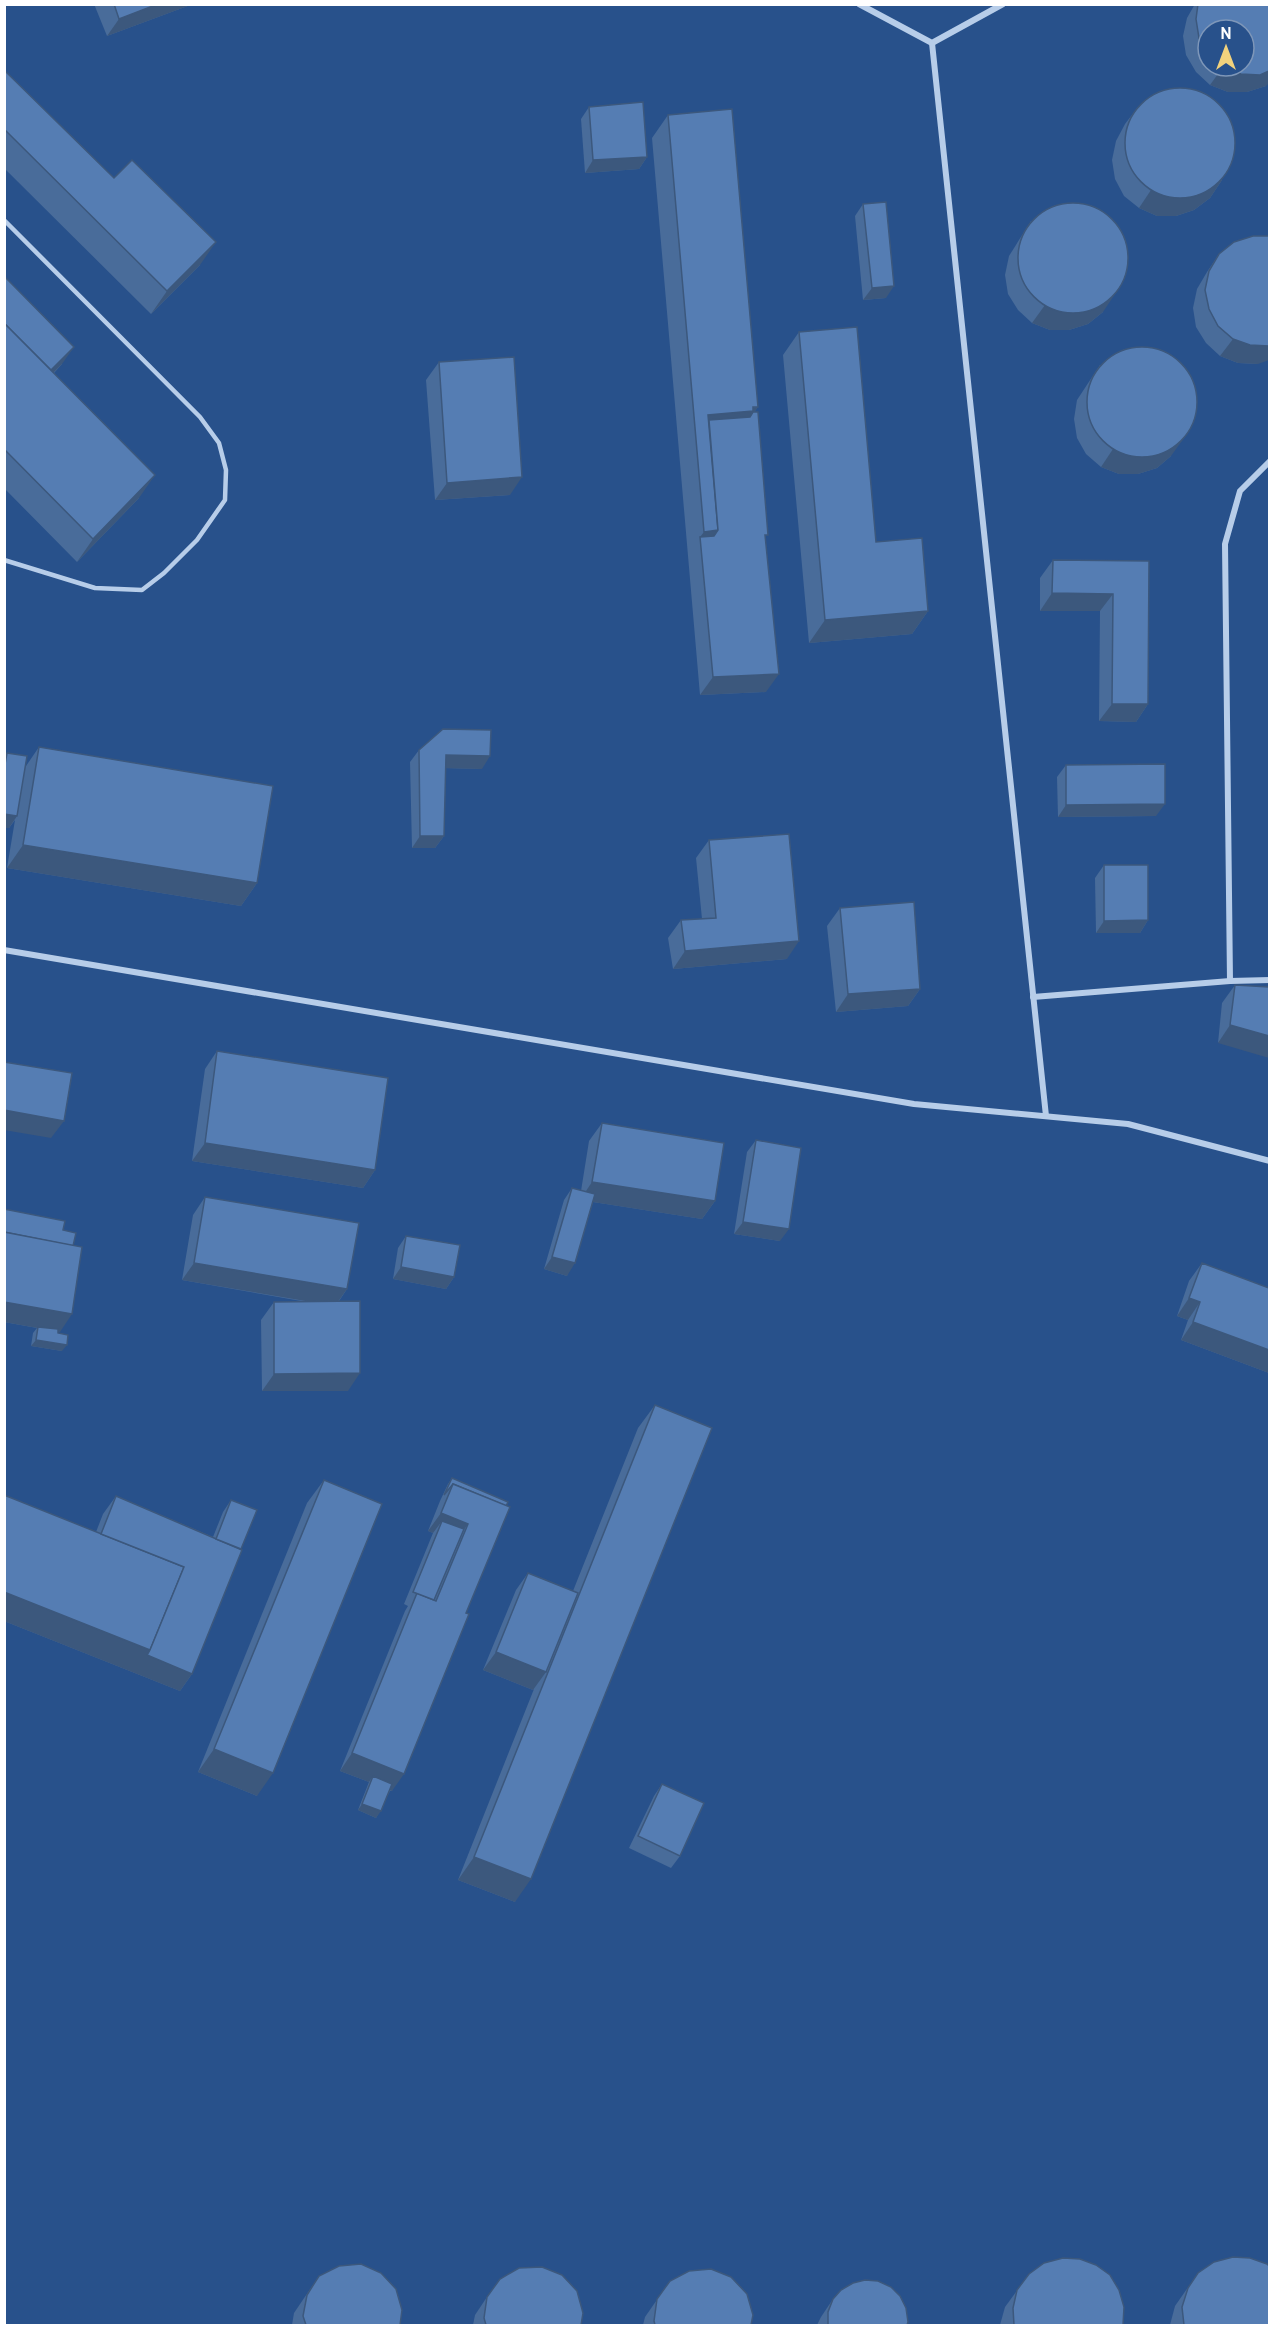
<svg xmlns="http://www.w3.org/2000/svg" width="1274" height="2330" font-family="Overpass,sans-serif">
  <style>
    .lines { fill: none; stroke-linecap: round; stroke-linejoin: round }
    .lane { stroke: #b7cde9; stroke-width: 4.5 }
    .street { stroke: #b7cde9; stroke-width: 6 }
    .wall { fill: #496c9a; fill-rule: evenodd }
    .shaded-wall { fill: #3c587d }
    .building { fill: #557db3; stroke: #3c587d; stroke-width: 1.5 }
  </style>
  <rect width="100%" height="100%" fill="#28518b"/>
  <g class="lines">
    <path class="lane" d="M4 220 200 417 219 443 226 470 225 500 197 540 164 573 142 590 95 588 4 560"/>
    <g class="street">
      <path d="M859 4 932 43 1003 4"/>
      <path d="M932 43 1046 1116"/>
      <path d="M4 950 914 1104 1128 1124 1270 1161"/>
      <path d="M1230 981 1225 544 1240 491 1270 461"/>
      <path d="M1033 997 1230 981 1270 980"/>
    </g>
  </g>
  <g class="wall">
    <path d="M94 4H193L107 36Z"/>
    <path d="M1195 4H1269L1266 86 1247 92H1228L1210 85 1196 72 1186 55 1183 36 1187 18ZM1208 30 1244 66H1208Z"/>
    <path d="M4 70 200 265 151 314 4 168Z"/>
    <path d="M589 107 647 157 639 169 585 173 581 119Z"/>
    <path d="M1138 107 1222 180 1210 198 1194 210 1176 216H1157L1139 208 1124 196 1115 179 1112 160 1116 141 1125 124Z"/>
    <path d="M668 115 758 407 754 412 766 692 700 695 652 138Z"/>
    <path d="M863 204 886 298 863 300 855 216Z"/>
    <path d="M1031 221 1103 312 1088 324 1069 330H1050L1032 323 1018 310 1008 294 1005 275 1009 256Z"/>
    <path d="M1219 254 1258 364 1238 363 1220 356 1206 343 1196 327 1193 308 1197 289 1207 272Z"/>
    <path d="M4 276 62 364 54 373 139 498 77 562 4 488Z"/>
    <path d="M799 332 876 542 928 611 912 634 809 643 783 355Z"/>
    <path d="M439 362 510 495 435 500 426 380Z"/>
    <path d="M1100 365 1171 456 1157 468 1138 474H1119L1101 467 1086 454 1077 438 1074 419 1077 400Z"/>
    <path d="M1053 560 1149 561 1148 704 1136 722 1099 721 1100 611H1040V578Z"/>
    <path d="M39 747 257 883 241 906 7 868 15 820 9 828H4V757L7 753 26 766Z"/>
    <path d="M419 750 482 769 445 768 444 836 435 848H412L410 762Z"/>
    <path d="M1066 765 1156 816 1058 817 1057 777Z"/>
    <path d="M709 840 787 959 673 969 668 938 681 920 702 919 696 858Z"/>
    <path d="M1104 865 1148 920 1140 933H1096L1095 878Z"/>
    <path d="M840 908 920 989 908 1006 836 1012 827 926Z"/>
    <path d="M1235 985 1269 987 1218 1043 1222 1003Z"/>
    <path d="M217 1051 375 1170 363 1188 192 1161 205 1069Z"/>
    <path d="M602 1123 715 1201 702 1219 593 1202 567 1276 544 1269 564 1200 572 1188 581 1191 589 1141Z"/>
    <path d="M756 1140 780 1241 734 1234 747 1152Z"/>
    <path d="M205 1197 347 1289 339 1301 348 1391H262L261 1320 274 1302H307L182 1280 193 1215Z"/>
    <path d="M63 1230 60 1332 58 1331V1333L62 1351 31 1346 33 1333 37 1328 4 1322Z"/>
    <path d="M406 1236 454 1277 446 1289 393 1279 398 1248Z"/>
    <path d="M1202 1263 1269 1288V1373L1181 1340 1188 1320 1177 1316 1189 1281Z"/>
    <path d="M655 1405 515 1902 458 1880 534 1689 533 1690 483 1670 516 1590 528 1573 573 1591 638 1428Z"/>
    <path d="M452 1478 508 1502 392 1791H390L376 1818 358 1810 369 1782 340 1771 405 1611 408 1606 404 1604 433 1533 428 1531 440 1501 448 1484Z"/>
    <path d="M324 1480 257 1796 198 1772 307 1503Z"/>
    <path d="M4 1495 96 1532 103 1514 116 1496 213 1537 223 1512 231 1500 192 1674 180 1691 4 1621Z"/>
    <path d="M662 1784 680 1856 671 1868 629 1848 654 1796Z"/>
    <path d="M1198 2273 1269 2325H1170L1175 2306Z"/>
    <path d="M1029 2274 1123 2325H1000L1005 2307Z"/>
    <path d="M319 2276 400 2325H292L294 2313Z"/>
    <path d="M670 2281 751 2325H643L645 2317Z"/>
    <path d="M487 2297 581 2325H473L475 2315Z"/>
    <path d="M833 2299 907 2325H817L821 2317Z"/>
  </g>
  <g class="shaded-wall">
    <path d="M158 4H193L107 36 119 19Z"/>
    <path d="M1223 67 1269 71V83L1266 86 1247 92H1228L1210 85Z"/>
    <path d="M647 157 639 169 585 173 593 160Z"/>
    <path d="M1222 180 1210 198 1194 210 1176 216H1157L1139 208 1151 190Z"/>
    <path d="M216 242 200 265 151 314 167 291Z"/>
    <path d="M894 286 886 298 863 300 872 288Z"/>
    <path d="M1115 294 1103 312 1088 324 1069 330H1050L1032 323 1045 305Z"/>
    <path d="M1233 339 1269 346V360L1258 364 1238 363 1220 356Z"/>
    <path d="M74 347 62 364 38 388 50 371Z"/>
    <path d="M758 407 742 430 705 420 708 415Z"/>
    <path d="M1184 438 1171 456 1157 468 1138 474H1119L1101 467 1113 449Z"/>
    <path d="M155 475 139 498 77 562 93 539Z"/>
    <path d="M522 477 510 495 435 500 447 483Z"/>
    <path d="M718 530 702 553 700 537 704 532Z"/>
    <path d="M1052 593 1113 594 1100 611H1040Z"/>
    <path d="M928 611 912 634 809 643 825 620Z"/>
    <path d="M779 674 766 692 700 695 713 677Z"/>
    <path d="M1112 704H1148L1136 722 1099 721Z"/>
    <path d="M446 755 490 756 482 769 437 768Z"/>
    <path d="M1165 804 1156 816 1058 817 1066 805Z"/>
    <path d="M4 814 17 816 9 828H4Z"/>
    <path d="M420 836H444L435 848H412Z"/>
    <path d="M23 845 257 883 241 906 7 868Z"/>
    <path d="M1148 920 1140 933H1096L1104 921Z"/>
    <path d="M799 941 787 959 673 969 685 951Z"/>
    <path d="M920 989 908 1006 836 1012 848 994Z"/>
    <path d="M1230 1025 1269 1036V1058L1218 1043Z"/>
    <path d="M4 1110 64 1121 51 1138 4 1130Z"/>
    <path d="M205 1143 375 1170 363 1188 192 1161Z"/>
    <path d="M592 1182 715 1201 702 1219 580 1200Z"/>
    <path d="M743 1222 789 1229 780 1241 734 1234Z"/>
    <path d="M552 1257 575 1263 567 1276 544 1269Z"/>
    <path d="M194 1263 347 1289 335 1306 182 1280Z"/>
    <path d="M401 1267 454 1277 446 1289 393 1279Z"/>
    <path d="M1189 1298 1200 1302 1188 1320 1177 1316Z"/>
    <path d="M4 1302 72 1314 60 1332 4 1322Z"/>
    <path d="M1193 1322 1269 1350V1373L1181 1340Z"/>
    <path d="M36 1340 67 1345 62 1351 31 1346Z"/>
    <path d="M360 1373 348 1391H262L274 1374Z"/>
    <path d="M441 1513 468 1524 455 1542 442 1521 433 1533 428 1531Z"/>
    <path d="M4 1592 150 1650 192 1674 180 1691 4 1621Z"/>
    <path d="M496 1652 546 1672 533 1690 483 1670Z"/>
    <path d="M214 1749 273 1773 257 1796 198 1772Z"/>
    <path d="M352 1753 404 1774 392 1791 371 1783 373 1776 369 1782 340 1771Z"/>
    <path d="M362 1804 381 1811 376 1818 358 1810Z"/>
    <path d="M474 1857 531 1879 515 1902 458 1880Z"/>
  </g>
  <g class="building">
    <path d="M114 4H158L119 19Z"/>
    <path d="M1198 4H1269V71L1260 75 1241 74 1221 66H1244V30H1208V54L1199 38 1196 19Z"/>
    <path d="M4 70 114 178 132 160 216 242 167 291 4 129Z"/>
    <circle cx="1180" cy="143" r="55"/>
    <path d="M643 102 647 157 593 160 589 107Z"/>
    <path d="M732 109 758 407H753V411L708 415 718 530 704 532 668 115Z"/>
    <path d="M886 202 894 286 872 288 863 204Z"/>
    <circle cx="1073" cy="258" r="55"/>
    <path d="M1253 236H1269V346L1250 345 1233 339 1218 326 1209 309 1205 290 1209 271 1219 254 1234 242Z"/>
    <path d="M4 276 74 347 51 370 4 323Z"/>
    <path d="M4 323 155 475 93 539 4 449Z"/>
    <path d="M857 327 876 542 922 538 928 611 825 620 799 332Z"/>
    <circle cx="1142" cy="402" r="55"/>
    <path d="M514 357 522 477 447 483 439 362Z"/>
    <path d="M753 412H758L768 535H765L779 674 713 677 700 537 714 536 718 530 709 420 750 417Z"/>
    <path d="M1053 560 1149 561 1148 704H1112L1113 594 1052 593Z"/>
    <path d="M443 729 491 730 490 756 446 755 444 836H420L419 750Z"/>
    <path d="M39 747 273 786 257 883 23 845Z"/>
    <path d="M7 753 27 756 17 816 4 814V770Z"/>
    <path d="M1165 764V804L1066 805V765Z"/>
    <path d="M789 834 799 941 685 951 681 920 716 918 709 840Z"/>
    <path d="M1104 865H1148V920L1104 921Z"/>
    <path d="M914 902 920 989 848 994 840 908Z"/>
    <path d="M1235 985 1269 987V1036L1230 1025Z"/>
    <path d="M217 1051 388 1078 375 1170 205 1143Z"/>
    <path d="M4 1062 72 1073 64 1121 4 1110Z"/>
    <path d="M602 1123 724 1143 715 1201 592 1182Z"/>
    <path d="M756 1140 801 1148 789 1229 743 1222Z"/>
    <path d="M572 1188 595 1194 575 1263 552 1257Z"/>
    <path d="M205 1197 359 1223 347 1289 194 1263Z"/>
    <path d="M4 1209 65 1221 63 1230 76 1233 73 1246 4 1232Z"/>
    <path d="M4 1232 82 1247 72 1314 4 1302Z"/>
    <path d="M406 1236 460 1245 454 1277 401 1267Z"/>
    <path d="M1202 1263 1269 1288V1350L1193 1322 1200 1302 1189 1298Z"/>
    <path d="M360 1301V1373L274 1374V1302Z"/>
    <path d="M4 1306H7L4 1321Z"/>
    <path d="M38 1327 58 1329V1333L68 1335 67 1345 36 1340Z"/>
    <path d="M655 1405 712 1428 531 1879 474 1857Z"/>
    <path d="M452 1478 508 1502 506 1506 453 1484 444 1495Z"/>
    <path d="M324 1480 382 1504 273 1773 214 1749Z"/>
    <path d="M453 1484 510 1507 466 1613 469 1614 404 1774 352 1753 417 1593 436 1601 468 1524 441 1513Z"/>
    <path d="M4 1495 184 1567 150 1650 4 1592Z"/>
    <path d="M116 1496 242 1550 192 1674 147 1655 150 1650 184 1567 101 1534Z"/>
    <path d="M231 1500 257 1510 241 1549 216 1539Z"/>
    <path d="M442 1521 464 1529 434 1600 413 1592Z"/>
    <path d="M528 1573 578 1593 546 1672 496 1652Z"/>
    <path d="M373 1776 392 1784 381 1811 362 1804Z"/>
    <path d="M662 1784 704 1803 680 1856 638 1836Z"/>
    <path d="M1233 2257 1250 2258 1267 2264 1269 2266V2325H1184L1182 2307 1188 2288 1198 2273 1214 2262Z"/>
    <path d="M1063 2258 1080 2259 1096 2265 1110 2275 1119 2290 1124 2307 1123 2325H1014L1013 2308 1017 2290 1029 2274 1044 2263Z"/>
    <path d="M361 2264 381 2273 396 2289 402 2310 400 2325H306L303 2316 307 2295 319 2276 339 2266Z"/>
    <path d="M542 2267 562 2275 577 2291 583 2313 581 2325H486L484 2318 487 2297 500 2279 519 2268Z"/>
    <path d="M711 2269 731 2277 747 2294 753 2315 751 2325H655L654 2321 657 2299 670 2281 689 2271Z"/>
    <path d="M865 2280 878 2281 891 2287 900 2296 906 2308 908 2322 907 2325H828V2312L833 2299 841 2290 853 2283Z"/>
  </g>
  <rect width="1274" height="2330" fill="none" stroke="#ffffff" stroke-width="12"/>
  <g transform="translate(1226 48)"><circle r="28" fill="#28518b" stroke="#7e97b9" stroke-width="1.5"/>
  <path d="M0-4.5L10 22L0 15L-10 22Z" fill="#f1d27d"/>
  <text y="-9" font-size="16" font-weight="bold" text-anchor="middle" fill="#ffffff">N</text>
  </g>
</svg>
